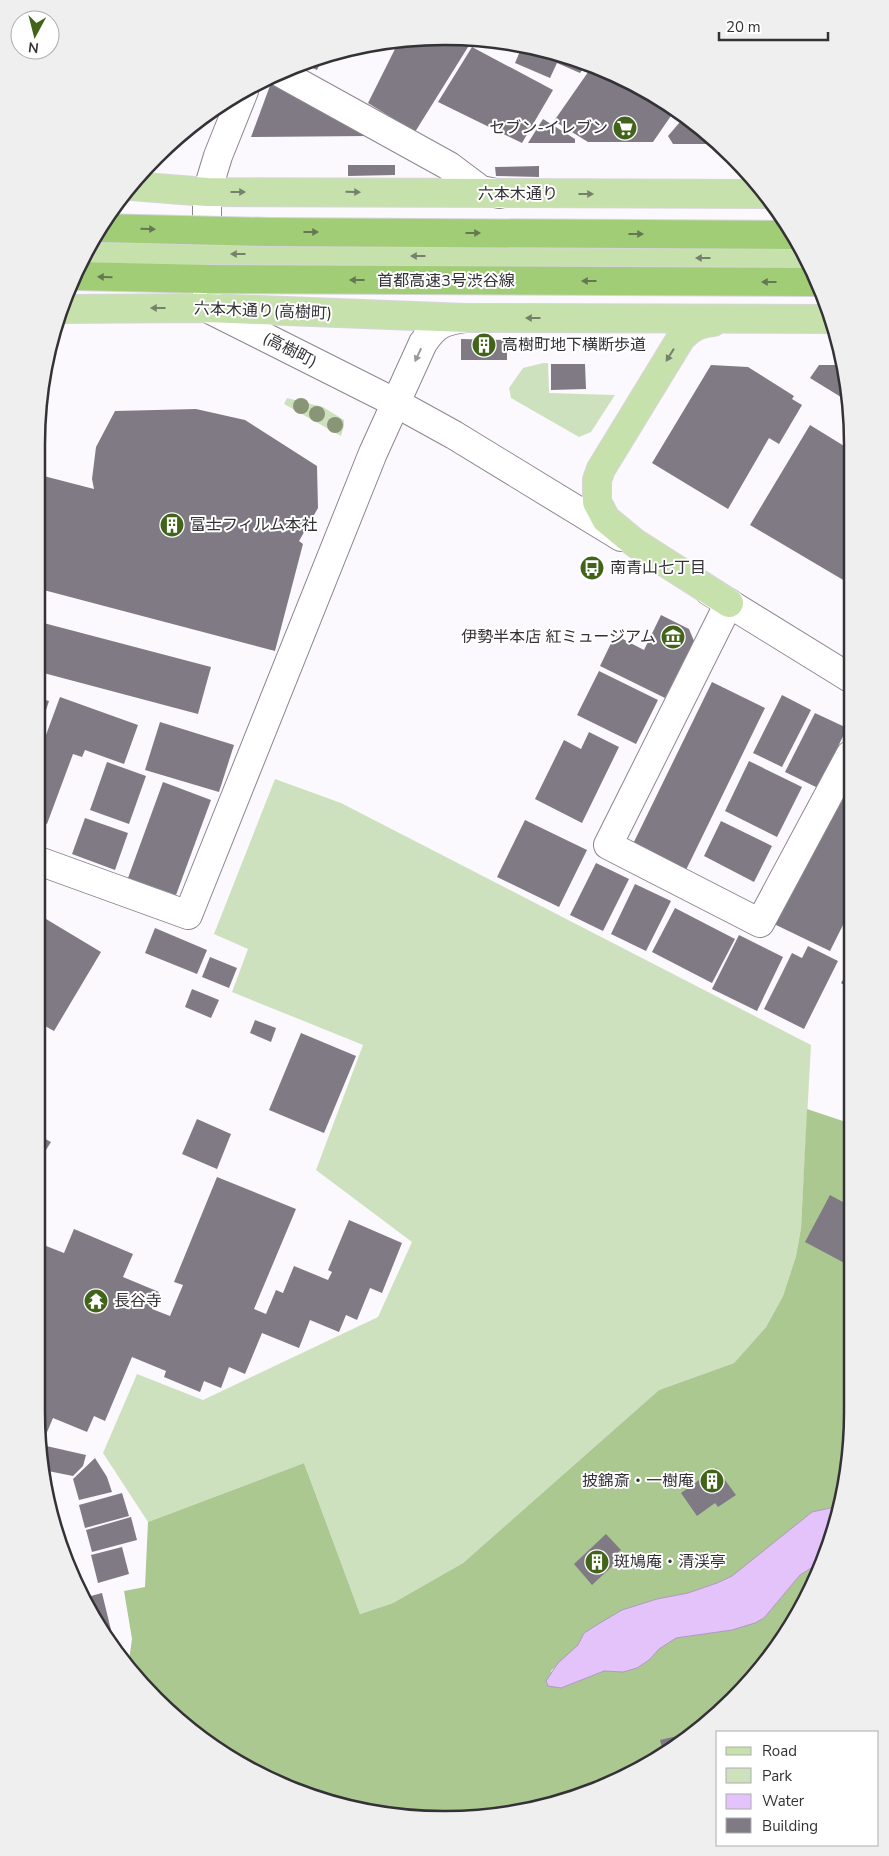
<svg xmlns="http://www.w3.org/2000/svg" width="889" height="1856" font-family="'Nunito Sans','Noto Sans JP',sans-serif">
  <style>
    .green { fill: #cee1be }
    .forest { fill: #abc890 }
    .water { fill: #e3c3fa; stroke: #ae98bf }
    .building { fill: #807a85 }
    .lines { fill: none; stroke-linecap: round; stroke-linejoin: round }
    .minor-casing { stroke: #8d8691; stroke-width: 30 }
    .major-casing { stroke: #d6d6d7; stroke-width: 30 }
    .highway-casing { stroke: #d6d6d7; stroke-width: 30 }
    .minor { stroke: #fff; stroke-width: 28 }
    .major { stroke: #c7e1ad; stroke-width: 28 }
    .highway { stroke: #a1cd76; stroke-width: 28 }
    .highway-bridge-casing { stroke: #d6d6d7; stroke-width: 30; stroke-linecap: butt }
    .highway-bridge { stroke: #a1cd76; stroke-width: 28 }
    .tree { fill: #889576 }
    .oneway { fill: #76816c }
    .oneway2 { fill: #657853 }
    .oneway3 { fill: #9a989a }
    .labels { text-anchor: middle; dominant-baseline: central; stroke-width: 4; stroke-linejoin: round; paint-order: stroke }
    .poi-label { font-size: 16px; fill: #343236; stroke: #fff; text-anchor: start }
    .street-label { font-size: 16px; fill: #343236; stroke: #fff }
    .rim { fill: none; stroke: #343236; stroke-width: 2.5 }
  </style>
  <rect width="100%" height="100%" fill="#fcf9fe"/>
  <g class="green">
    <path d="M543 363H548L549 393 615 395 591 432 579 437 511 398 509 388 523 368Z"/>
    <path d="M287 398 323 407 344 420V426L341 436 284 404Z"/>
    <path d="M275 779 341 803 811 1045 801 1228 796 1256 783 1296 766 1327 734 1363 659 1390 463 1563 393 1603 360 1614 304 1463 148 1522 103 1453 137 1374 203 1400 378 1317 412 1242 316 1170 363 1045 232 992 248 949 214 934Z"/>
  </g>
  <path class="forest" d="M807 1109 852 1124 853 1412 845 1491 840 1506 812 1512 733 1576 717 1583 688 1593 657 1599 622 1610 584 1633 578 1645 551 1671 561 1688 604 1671 623 1672 637 1668 649 1660 659 1649 676 1638 732 1630 764 1618 800 1575 824 1560 822 1568 784 1638 733 1700 625 1778 498 1816 365 1812 240 1765 238 1762 175 1718 128 1668 132 1639 124 1591 145 1587 148 1522 304 1463 360 1614 393 1603 463 1563 659 1390 734 1363 766 1327 783 1296 796 1256 801 1228Z"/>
  <path class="water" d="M840 1506 824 1560 800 1575 764 1618 755 1623 732 1630 676 1638 659 1649 649 1660 637 1668 623 1672 604 1671 561 1688 548 1686 546 1681 558 1663 578 1645 584 1633 600 1623 622 1610 657 1599 688 1593 717 1583 732 1576 812 1512Z"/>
  <g class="building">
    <path d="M445 36 473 39 415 132 368 103 399 41 417 39 419 40 420 39Z"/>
    <path d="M523 44H524L587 63 580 73 557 63 550 78 515 63Z"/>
    <path d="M472 47 553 90 522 143 438 102Z"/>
    <path d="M323 57 317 70 301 63 314 60Z"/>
    <path d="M593 65 601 67 675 110 653 142H588L554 121Z"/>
    <path d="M271 83 372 131 368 136 251 137Z"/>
    <path d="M685 116 693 121 716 144H673L668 136Z"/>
    <path d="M543 119 575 139V143H528Z"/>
    <path d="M348 165H395V175L348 176Z"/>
    <path d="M539 166V177L496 176 495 167Z"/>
    <path d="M461 339 507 340V360H461Z"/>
    <path d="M551 364H585L586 389 551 390Z"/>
    <path d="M711 365 748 367 794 396 792 399 802 405 779 444 769 438 728 509 652 463Z"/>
    <path d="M819 365H842L849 391V402L810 378Z"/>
    <path d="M196 409 245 420 317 466 318 508 299 541 303 544 275 651 36 588V474L94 489 92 479 96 447 115 411Z"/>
    <path d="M810 425 849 449 850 584 750 525Z"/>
    <path d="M661 615 689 629 694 641 665 698 600 666 615 635 644 650Z"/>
    <path d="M36 621 211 667 198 714 36 671Z"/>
    <path d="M599 671 658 700 636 744 577 715Z"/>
    <path d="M712 682 765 708 685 872 632 846Z"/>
    <path d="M782 695 811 710 782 767 753 753Z"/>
    <path d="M36 697 49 701 37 738H36Z"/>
    <path d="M60 697 138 725 124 764 85 750 82 757 73 754 47 824 36 820V762Z"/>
    <path d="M815 713 847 728 818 788 785 772Z"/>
    <path d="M160 722 234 745 219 792 145 770Z"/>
    <path d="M589 732 619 747 582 823 535 799 564 740 581 749Z"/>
    <path d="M749 761 802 787 777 837 725 811Z"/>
    <path d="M107 762 146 776 129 824 90 810Z"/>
    <path d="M851 774V909L830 951 774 924Z"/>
    <path d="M163 782 211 800 176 895 128 878Z"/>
    <path d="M85 818 128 833 115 870 72 854Z"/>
    <path d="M525 820 587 850 559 907 497 877Z"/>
    <path d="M721 821 772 846 754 882 704 856Z"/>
    <path d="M596 863 629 879 603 931 570 915Z"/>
    <path d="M635 884 671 901 646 951 611 934Z"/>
    <path d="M675 908 735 939 712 983 652 952Z"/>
    <path d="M36 913 101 952 54 1031 36 1021Z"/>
    <path d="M155 928 207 950 197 974 145 953Z"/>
    <path d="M739 935 783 957 757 1011 712 989Z"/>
    <path d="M808 946 838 961 804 1029 764 1009 792 953 802 958Z"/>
    <path d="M210 957 237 968 229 988 202 977Z"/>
    <path d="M851 967V990L841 983Z"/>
    <path d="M192 989 219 1000 211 1018 185 1007Z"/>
    <path d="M255 1020 276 1028 271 1042 250 1033Z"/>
    <path d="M301 1033 356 1056 324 1133 269 1110Z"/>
    <path d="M197 1119 231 1134 217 1169 182 1154Z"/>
    <path d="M36 1134 51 1142 36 1166Z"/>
    <path d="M217 1177 296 1209 254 1309 266 1314 276 1290 283 1293 294 1266 328 1280 332 1272 328 1270 349 1220 402 1243 382 1293 370 1288 357 1320 346 1315 339 1332 310 1320 299 1348 262 1333 245 1374 229 1367 221 1388 204 1381 200 1392 164 1377 166 1371 132 1357 105 1421 94 1416 87 1432 53 1418 45 1437 40 1435 36 1411V1242L64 1253 74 1229 133 1254 123 1277 159 1292 152 1309 170 1316 183 1285 174 1282Z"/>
    <path d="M830 1195 852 1207V1267L805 1242Z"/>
    <path d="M42 1445 86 1455 83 1466 73 1476 48 1471 45 1464Z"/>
    <path d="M95 1458 107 1477 112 1492 79 1500 73 1479Z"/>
    <path d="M716 1468 736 1495 718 1507 715 1503 697 1516 681 1493Z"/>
    <path d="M122 1493 129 1516 85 1528 79 1505Z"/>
    <path d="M131 1517 137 1540 92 1552 86 1530Z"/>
    <path d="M606 1534 621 1550 616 1554 620 1559 592 1585 574 1564Z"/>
    <path d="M122 1547 129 1574 98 1583 91 1555Z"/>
    <path d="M102 1593 113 1638 109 1639 87 1597Z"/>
    <path d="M686 1734 663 1751 660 1740Z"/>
  </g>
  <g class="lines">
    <defs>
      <g id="minor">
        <path d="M279 72 449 166 481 190 500 194"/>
        <path d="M244 91 218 156 207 192V308L396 403 454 435 621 537"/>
        <path d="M709 591 850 678"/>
        <path d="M729 603 608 845 760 923 850 755"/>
        <path d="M36 860 188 915 373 453 423 343C436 324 443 321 466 318"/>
      </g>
      <g id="major">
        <path d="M131 186 207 192 767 194"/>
        <path d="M84 257 207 254 805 259"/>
        <path d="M61 309 207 308 466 318 830 319"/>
        <path d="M713 322C699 323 690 328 681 338L601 469 597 480V502L606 519 635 543 729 603"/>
      </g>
      <path id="highway" d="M74 276 207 279"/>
    </defs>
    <use href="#minor" class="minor-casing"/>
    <use href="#major" class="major-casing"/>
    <use href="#highway" class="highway-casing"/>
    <use href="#minor" class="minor"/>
    <use href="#major" class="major"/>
    <use href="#highway" class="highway"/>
    <defs>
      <g id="highway-bridge">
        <path d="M100 228 270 232 791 235"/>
        <path d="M207 279 818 282"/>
      </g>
    </defs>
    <use href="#highway-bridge" class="highway-bridge-casing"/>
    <use href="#highway-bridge" class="highway-bridge"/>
  </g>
  <g class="tree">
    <circle cx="301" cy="406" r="8"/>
    <circle cx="317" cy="414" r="8"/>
    <circle cx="335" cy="425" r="8"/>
  </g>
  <defs><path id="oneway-solid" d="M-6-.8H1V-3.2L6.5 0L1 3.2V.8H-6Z" transform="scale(1.25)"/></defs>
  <g class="oneway">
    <use href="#oneway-solid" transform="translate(238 192)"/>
    <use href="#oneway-solid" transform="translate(353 192) rotate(1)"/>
    <use href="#oneway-solid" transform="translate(586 194)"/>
    <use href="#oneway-solid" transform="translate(238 254) rotate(-180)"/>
    <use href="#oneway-solid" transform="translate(418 256) rotate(-180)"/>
    <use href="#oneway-solid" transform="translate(703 258) rotate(-180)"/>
    <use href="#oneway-solid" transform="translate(158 308) rotate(180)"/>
    <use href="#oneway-solid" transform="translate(533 318) rotate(-180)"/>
    <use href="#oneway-solid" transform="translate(670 355) rotate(122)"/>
  </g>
  <g class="oneway2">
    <use href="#oneway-solid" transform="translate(148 229) rotate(1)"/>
    <use href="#oneway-solid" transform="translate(311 232)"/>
    <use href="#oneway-solid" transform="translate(473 233)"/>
    <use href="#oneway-solid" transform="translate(636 234)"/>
    <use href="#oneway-solid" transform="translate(105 277) rotate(-179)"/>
    <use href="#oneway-solid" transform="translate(357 280) rotate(-180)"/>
    <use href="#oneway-solid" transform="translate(589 281) rotate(-180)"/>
    <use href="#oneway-solid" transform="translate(769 282) rotate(-180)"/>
  </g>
  <use class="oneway3" href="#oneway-solid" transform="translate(418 355) rotate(115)"/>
  <defs>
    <symbol id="supermarket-disc" viewBox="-11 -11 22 22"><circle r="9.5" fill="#42641a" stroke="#fff"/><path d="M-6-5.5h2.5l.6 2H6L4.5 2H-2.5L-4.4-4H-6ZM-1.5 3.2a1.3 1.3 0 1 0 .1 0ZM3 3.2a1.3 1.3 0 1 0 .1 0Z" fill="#fff"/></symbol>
    <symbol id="building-disc" viewBox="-11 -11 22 22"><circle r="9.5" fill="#42641a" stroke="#fff"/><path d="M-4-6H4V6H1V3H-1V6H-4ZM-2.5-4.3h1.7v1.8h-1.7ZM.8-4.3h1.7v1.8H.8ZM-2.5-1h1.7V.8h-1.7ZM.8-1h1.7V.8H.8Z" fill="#fff"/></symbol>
    <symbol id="bus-disc" viewBox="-11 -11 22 22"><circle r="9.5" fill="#42641a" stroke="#fff"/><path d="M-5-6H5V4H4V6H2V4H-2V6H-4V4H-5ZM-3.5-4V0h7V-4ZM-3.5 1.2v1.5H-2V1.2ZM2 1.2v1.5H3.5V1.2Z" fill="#fff"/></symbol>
    <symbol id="museum-disc" viewBox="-11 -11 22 22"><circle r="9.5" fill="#42641a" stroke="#fff"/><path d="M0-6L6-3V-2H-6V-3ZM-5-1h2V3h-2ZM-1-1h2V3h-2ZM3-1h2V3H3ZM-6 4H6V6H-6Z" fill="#fff"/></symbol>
    <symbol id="temple-disc" viewBox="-11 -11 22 22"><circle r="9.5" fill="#42641a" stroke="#fff"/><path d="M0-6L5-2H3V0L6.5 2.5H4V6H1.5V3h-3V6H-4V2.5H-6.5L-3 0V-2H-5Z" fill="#fff"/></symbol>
  </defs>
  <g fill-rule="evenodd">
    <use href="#supermarket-disc" x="611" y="114" width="28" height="28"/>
    <use href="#building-disc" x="470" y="331" width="28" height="28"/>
    <use href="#building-disc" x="158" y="511" width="28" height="28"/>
    <use href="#bus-disc" x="578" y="554" width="28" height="28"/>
    <use href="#museum-disc" x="659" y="623" width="28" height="28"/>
    <use href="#temple-disc" x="82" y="1287" width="28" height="28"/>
    <use href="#building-disc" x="698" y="1467" width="28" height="28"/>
    <use href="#building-disc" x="583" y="1548" width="28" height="28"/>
  </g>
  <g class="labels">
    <g class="poi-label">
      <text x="608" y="128" text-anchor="end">セブン-イレブン</text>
      <text x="502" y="345">高樹町地下横断歩道</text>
      <text x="190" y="525">富士フィルム本社</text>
      <text x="610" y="568">南青山七丁目</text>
      <text x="656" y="637" text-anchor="end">伊勢半本店 紅ミュージアム</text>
      <text x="114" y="1301">長谷寺</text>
      <text x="694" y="1481" text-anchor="end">披錦斎・一樹庵</text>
      <text x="614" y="1562">斑鳩庵・清渓亭</text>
    </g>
    <g class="street-label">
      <text x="518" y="194">六本木通り</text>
      <text x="446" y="281">首都高速3号渋谷線</text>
      <text transform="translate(263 311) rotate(2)">六本木通り(高樹町)</text>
      <text transform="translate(290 350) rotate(27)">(高樹町)</text>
    </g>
  </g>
  <path d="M0 0H889V1856H0ZM444 45H445A399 399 0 0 1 844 444V1412A399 399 0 0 1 445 1811H444A399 399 0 0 1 45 1412V444A399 399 0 0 1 444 45Z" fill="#efefef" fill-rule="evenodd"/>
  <path class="rim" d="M444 45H445A399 399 0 0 1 844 444V1412A399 399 0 0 1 445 1811H444A399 399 0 0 1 45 1412V444A399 399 0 0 1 444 45Z"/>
  <rect x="716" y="1731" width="162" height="115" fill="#ffffff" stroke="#aeadaf"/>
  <rect x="726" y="1747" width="25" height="8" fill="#c7e1ad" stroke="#aeadaf"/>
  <text x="762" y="1756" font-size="15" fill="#343236">Road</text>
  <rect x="726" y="1768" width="25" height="15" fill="#cee1be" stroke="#aeadaf"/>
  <text x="762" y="1781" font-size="15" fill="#343236">Park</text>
  <rect x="726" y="1794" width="25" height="15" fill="#e3c3fa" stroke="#aeadaf"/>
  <text x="762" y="1806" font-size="15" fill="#343236">Water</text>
  <rect x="726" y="1818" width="25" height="15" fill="#807a85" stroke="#aeadaf"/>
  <text x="762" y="1831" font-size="15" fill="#343236">Building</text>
  <g transform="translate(35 35) rotate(187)"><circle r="24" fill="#ffffff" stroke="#aeadaf"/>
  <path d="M0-4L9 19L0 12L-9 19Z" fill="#42641a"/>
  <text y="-8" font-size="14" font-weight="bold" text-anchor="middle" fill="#343236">N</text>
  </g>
  <path d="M719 32v8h109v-8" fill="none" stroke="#343236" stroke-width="2.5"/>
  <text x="726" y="32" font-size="15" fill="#343236" stroke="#ffffff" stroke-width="4" paint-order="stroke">20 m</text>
</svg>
